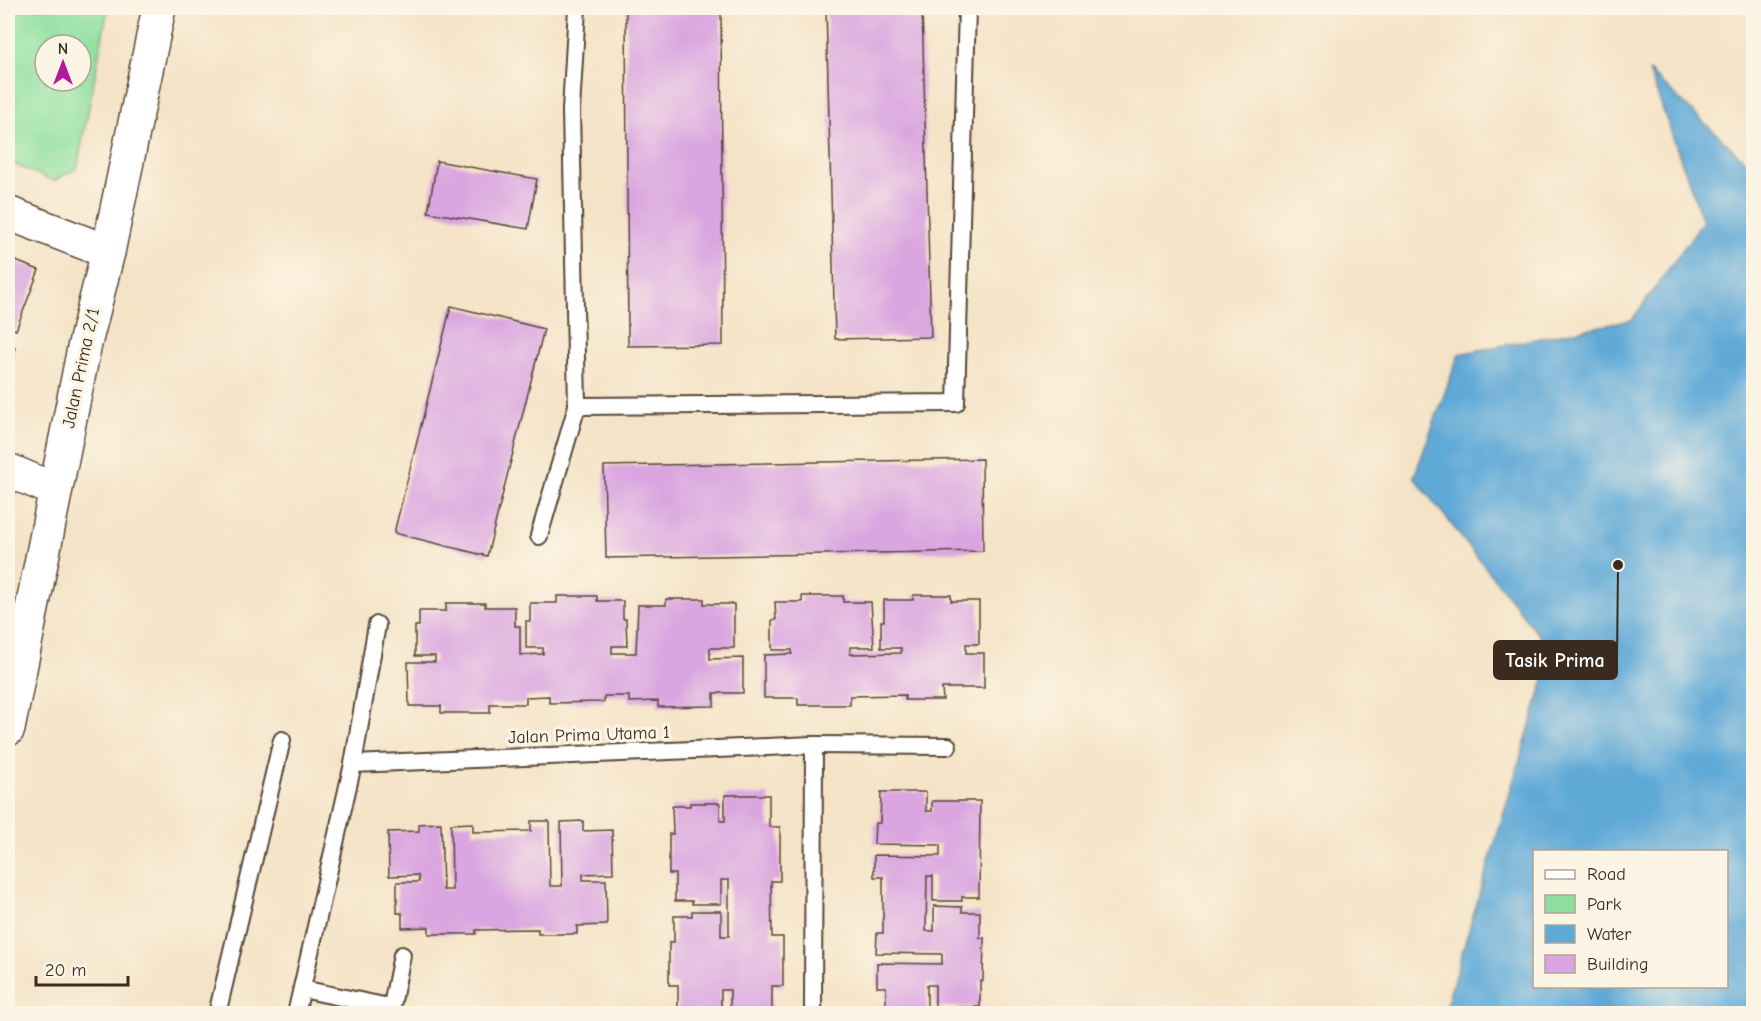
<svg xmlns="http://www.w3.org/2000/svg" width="1761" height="1021" font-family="'Comic Neue',sans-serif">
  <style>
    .green { fill: #8fe0a0; stroke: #65855f; stroke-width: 1.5; fill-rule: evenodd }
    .water { fill: #5fa9d7; stroke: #4d6a7a; stroke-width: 1.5; fill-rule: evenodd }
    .building { fill: #daa5e0 }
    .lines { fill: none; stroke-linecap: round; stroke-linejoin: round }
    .lane-casing { stroke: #574637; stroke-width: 20 }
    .street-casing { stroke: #574637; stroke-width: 36 }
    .lane { stroke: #fff; stroke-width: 16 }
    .street { stroke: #fff; stroke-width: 33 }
    .labels { text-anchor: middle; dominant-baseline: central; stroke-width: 6; stroke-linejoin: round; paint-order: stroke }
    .street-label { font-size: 18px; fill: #3b2a1e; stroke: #fcf5e5 }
    .leader { fill: none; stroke: #3b2a1e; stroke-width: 2 }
    .callout-dot { fill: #3b2a1e; stroke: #fcf5e5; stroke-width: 2 }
    .callout { fill: #3b2a1e; stroke: #3b2a1e; stroke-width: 2 }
    .callout-label { font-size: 20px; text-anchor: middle; font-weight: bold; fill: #fff }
  </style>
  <rect width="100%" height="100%" fill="#fcf5e5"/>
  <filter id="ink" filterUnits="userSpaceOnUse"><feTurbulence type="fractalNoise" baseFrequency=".0167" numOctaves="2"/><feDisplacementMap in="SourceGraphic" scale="12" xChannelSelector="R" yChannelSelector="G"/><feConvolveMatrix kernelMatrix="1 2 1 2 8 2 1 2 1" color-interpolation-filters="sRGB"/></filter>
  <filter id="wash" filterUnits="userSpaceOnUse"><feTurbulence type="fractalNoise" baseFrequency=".008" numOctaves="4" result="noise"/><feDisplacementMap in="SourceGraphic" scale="24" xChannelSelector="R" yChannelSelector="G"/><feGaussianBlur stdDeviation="1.35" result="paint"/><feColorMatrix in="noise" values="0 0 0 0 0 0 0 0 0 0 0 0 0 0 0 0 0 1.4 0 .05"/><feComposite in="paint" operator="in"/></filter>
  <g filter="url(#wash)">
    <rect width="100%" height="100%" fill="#f4e3c6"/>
    <path class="green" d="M8 8H108L77 168 54 181 8 162ZM45 45H81V81H45Z"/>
    <path class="water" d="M1649 71 1753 168V1013H1444L1552 652 1414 477 1459 354 1632 320 1703 221ZM1534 852H1726V986H1534Z"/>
    <g id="blocks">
      <g class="building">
        <path d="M626 8H721L723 345 628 346Z"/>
        <path d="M826 8H922L931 337 835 339Z"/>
        <path d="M437 161 537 179 528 229 428 212Z"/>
        <path d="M8 258 39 270 16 330 8 327Z"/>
        <path d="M451 306 544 329 487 556 394 533Z"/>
        <path d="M8 345 15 348 8 366Z"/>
        <path d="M982 459 983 551 606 558 604 466Z"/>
        <path d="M913 595H951V601H979V644H966V653H984V688H942L943 700H905V695L850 696V705H798V698H764V655L792 654V650H772V620H776L775 602H802V596H843V602H871L874 647H850V654L901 653V648H881V621H884V600H913Z"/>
        <path d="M557 596H597V601H623V619H626L627 646H612V653H636L638 605H666V599H704V604H734V648H710V659L743 658V693H714V706L658 707V701L629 702V696H604V702L549 703V696L526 697V704H490V713H441V706H409L408 662H435V656H415V626H419V611H446V603H485V607H515V626H520V655L543 654V648H526V621H530V603H557Z"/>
        <path d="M881 792H926V811H932V801H980L979 897H962V901H933V876H927L926 931H934V906L962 907V912H980V938H984L983 981H980V1007H935V985H927V1014H886V987H877V963L942 964V954L876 953 877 933H883V877H874V855L940 856V845L874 844 875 823H880Z"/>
        <path d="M725 795H769V827H780V881H771L772 937H783V986H772V1014H730V990H721V1014H678V985H669V942H674V916H692V911H721V936H729V880H721V904H692V901H675V874H669V834H673L672 806H690V803H720V821H725Z"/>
        <path d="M531 821H549L550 886H562L561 822 583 821V831L612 830 613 873 583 874V880H606L607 925 577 926V934H538V929L476 930V934H429V927L402 928V913H397V882H419L418 875 389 876 388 832 419 831V824L441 823 443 890H452L451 824 473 823V832L531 831Z"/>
      </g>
    </g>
  </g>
  <g filter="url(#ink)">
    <use href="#blocks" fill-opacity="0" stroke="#574637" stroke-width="1.5"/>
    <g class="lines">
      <defs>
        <g id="lane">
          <path d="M577 406 956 403 967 8"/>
          <path d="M539 536 577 406 571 110 577 8"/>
          <path d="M814 745 948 746"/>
          <path d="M353 764 377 625"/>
          <path d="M302 989 384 1006 391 1011 390 1014"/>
          <path d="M391 1011 402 955"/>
          <path d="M217 1014 282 740"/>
          <path d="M296 1014 353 764 814 745 813 1014"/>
        </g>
        <g id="street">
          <path d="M8 213 108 252"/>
          <path d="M8 470 55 490"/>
          <path d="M8 729 84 348 108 252 159 8"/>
        </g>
      </defs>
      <use href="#lane" class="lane-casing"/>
      <use href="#street" class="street-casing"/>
      <use href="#lane" class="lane"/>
      <use href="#street" class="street"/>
    </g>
  </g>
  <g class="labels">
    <g class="street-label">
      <text transform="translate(81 368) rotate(-78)">Jalan Prima 2/1</text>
      <text transform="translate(589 735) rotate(-2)">Jalan Prima Utama 1</text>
    </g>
  </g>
  <path class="leader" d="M1618 565L1617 660"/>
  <circle class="callout-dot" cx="1618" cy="565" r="6"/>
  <rect class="callout" x="1494" y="641" width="123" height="38" rx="6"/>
  <g class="callout-label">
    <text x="1555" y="667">Tasik Prima</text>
  </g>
  <rect width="1761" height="1021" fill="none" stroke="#fcf5e5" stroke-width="30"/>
  <rect x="1533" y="850" width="195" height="138" fill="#fcf5e5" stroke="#afa495" stroke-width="1.5"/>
  <rect x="1545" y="870" width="30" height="9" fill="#ffffff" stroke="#afa495" stroke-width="1.5"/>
  <text x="1587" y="880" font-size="18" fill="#3b2a1e">Road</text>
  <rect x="1545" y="895" width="30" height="18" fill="#8fe0a0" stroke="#afa495" stroke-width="1.5"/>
  <text x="1587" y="910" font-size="18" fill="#3b2a1e">Park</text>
  <rect x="1545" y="925" width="30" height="18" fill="#5fa9d7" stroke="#afa495" stroke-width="1.5"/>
  <text x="1587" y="940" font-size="18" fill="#3b2a1e">Water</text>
  <rect x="1545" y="955" width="30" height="18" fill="#daa5e0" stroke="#afa495" stroke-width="1.5"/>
  <text x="1587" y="970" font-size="18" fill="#3b2a1e">Building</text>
  <g transform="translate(63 63)"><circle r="28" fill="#fcf5e5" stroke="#afa495" stroke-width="1.5"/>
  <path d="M0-4.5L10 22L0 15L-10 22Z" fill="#b5179e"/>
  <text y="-9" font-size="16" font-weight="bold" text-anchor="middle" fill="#3b2a1e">N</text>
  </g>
  <path d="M36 976v9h92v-9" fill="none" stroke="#3b2a1e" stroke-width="3"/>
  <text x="45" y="976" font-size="18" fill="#3b2a1e" stroke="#fcf5e5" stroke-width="4.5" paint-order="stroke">20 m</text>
</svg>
